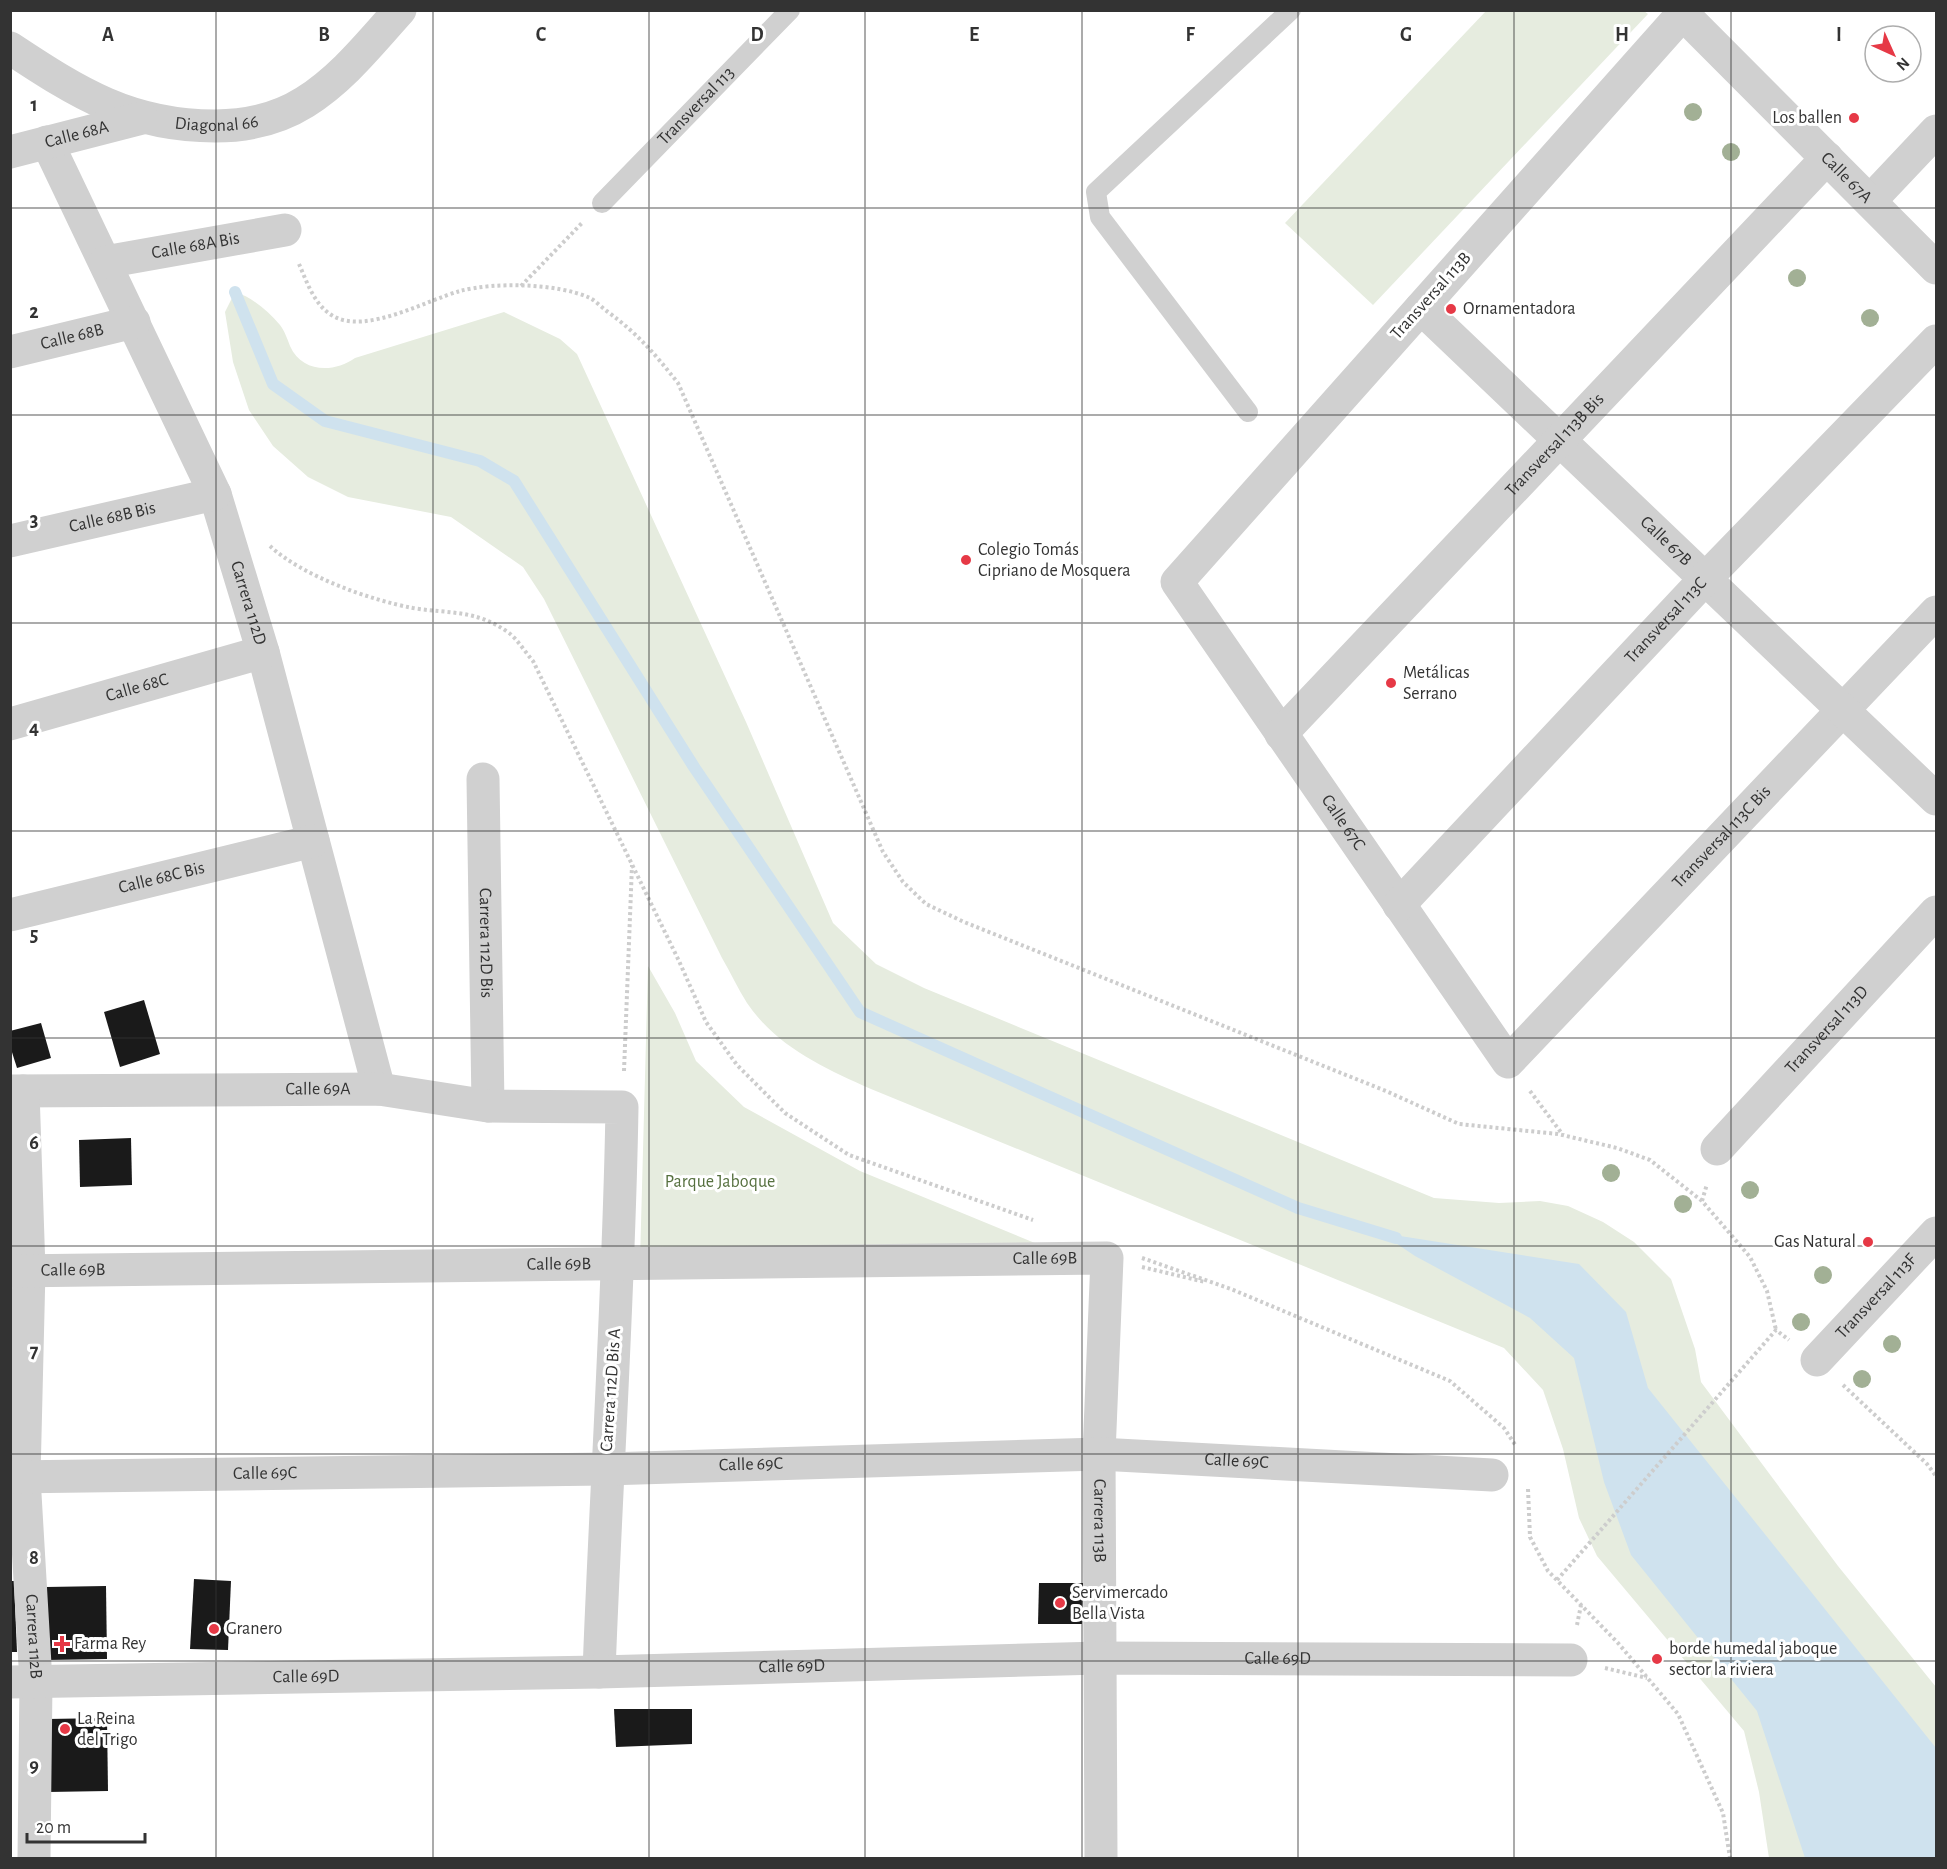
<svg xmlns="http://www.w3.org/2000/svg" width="1947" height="1869" font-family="'Alegreya Sans',sans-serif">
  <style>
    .green { fill: #e6ecdf }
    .water { fill: #cfe2ee }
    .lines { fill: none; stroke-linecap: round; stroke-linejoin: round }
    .stream { stroke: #cfe2ee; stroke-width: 12 }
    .building { fill: #1a1a1a }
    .path { stroke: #cdcdcd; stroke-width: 4; stroke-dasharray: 3 3; stroke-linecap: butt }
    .service { stroke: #d0d0d0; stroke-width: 20 }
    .minor { stroke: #d0d0d0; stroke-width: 33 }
    .tertiary { stroke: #d0d0d0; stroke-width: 33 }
    .tree { fill: #a2b095 }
    .grid { fill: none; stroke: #333; stroke-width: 1.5; stroke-opacity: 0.55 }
    .poi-dot { fill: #e63946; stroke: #fff; stroke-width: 2 }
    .labels { text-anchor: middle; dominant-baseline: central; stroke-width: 6; stroke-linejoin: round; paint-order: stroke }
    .street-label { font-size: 18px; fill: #333; stroke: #fff }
    .poi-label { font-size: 18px; fill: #333; stroke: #fff; text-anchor: start }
    .park-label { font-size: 18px; fill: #56703f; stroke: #fff }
    .grid-label { font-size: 20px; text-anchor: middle; font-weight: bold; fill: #333; stroke: #fff; stroke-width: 6; stroke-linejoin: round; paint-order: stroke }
  </style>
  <rect width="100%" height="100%" fill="#fff"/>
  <g class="green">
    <path d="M1644 11 1648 14 1373 305 1285 223 1486 11Z"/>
    <path d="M235 292C252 297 268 311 280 325 285 332 287 338 290 346 302 373 334 373 355 358L504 312 560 339 577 354 746 722 833 923 876 964 924 988 1434 1198 1499 1203 1540 1201 1568 1206 1603 1222 1634 1242 1671 1279 1695 1349 1701 1382 1838 1566 1936 1687V1858H1769L1759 1792 1744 1731 1597 1556 1579 1518 1563 1449 1543 1390 1504 1348 871 1089C824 1068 777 1047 747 1003 738 989 731 973 722 958L544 599 523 567 451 517 348 497 308 477 273 446 249 410 233 362 225 312Z"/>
    <path d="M648 966 675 1013 696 1061 744 1107 860 1171 1064 1255 640 1261Z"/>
  </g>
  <path class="water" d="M1381 1233 1579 1264 1626 1312 1648 1388 1936 1748V1858H1805L1757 1711 1631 1555 1604 1482 1574 1358 1530 1318 1415 1256Z"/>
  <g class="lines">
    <path class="stream" d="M235 292 273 384 325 421 480 461 514 481 694 767 860 1012 1298 1208 1396 1238"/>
  </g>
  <g class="building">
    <path d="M144 1000 160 1054 120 1067 104 1012Z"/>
    <path d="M41 1023 51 1058 17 1068 10 1046V1031Z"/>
    <path d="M131 1138 132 1185 80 1187 79 1140Z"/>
    <path d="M194 1579 231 1581 228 1650 190 1649Z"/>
    <path d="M10 1581H14L17 1652H10Z"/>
    <path d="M1039 1583H1083L1082 1624H1038Z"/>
    <path d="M106 1586 107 1659 47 1660 46 1587Z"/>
    <path d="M614 1709H692V1744L616 1747Z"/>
    <path d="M107 1718 108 1791 48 1792 47 1719Z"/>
  </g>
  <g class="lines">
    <g class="path">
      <path d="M299 264C307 282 314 305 333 316 366 335 427 300 460 291 494 282 557 283 590 298 596 301 602 308 608 312 639 335 654 353 678 383L883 852 903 882 926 904 964 922 1386 1091 1459 1124 1558 1134 1617 1148 1650 1160 1702 1201 1750 1257 1767 1291 1776 1330"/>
      <path d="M521 286 582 223"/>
      <path d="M270 546C302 576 370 600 413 608 449 614 476 609 509 633 518 640 525 652 533 661L679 961 706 1022 737 1065 785 1113 849 1155 1033 1220"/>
      <path d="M624 1071 632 865"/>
      <path d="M1530 1091 1563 1135"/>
      <path d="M1702 1201 1707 1184"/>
      <path d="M1142 1258 1231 1289 1450 1381 1504 1428 1516 1446"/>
      <path d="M1142 1267 1205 1282"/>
      <path d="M1843 1385 1927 1464 1936 1476"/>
      <path d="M1528 1489 1530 1537 1548 1571 1618 1643 1678 1714 1723 1813 1730 1858"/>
      <path d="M1557 1580 1776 1330 1789 1340"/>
      <path d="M1577 1625 1581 1605"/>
      <path d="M1605 1668 1647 1678"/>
    </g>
    <g class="service">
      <path id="s1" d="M602 203 790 10"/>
      <path d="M1248 412 1100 217 1096 192 1291 10"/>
    </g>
    <g class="minor">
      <path id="s2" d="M1686 10 1177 582 1508 1062 1936 612"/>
      <path id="s3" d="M47 142 215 494 263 652 379 1089"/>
      <path d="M1870 201 1936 131"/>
      <path id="s4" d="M105 262 285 230"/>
      <path id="s5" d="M1421 308 1936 799"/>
      <path id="s6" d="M10 352 134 322"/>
      <path id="s7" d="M10 541 215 494"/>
      <path id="s8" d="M10 724 263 652"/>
      <path id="s9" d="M1281 734 1827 158"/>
      <path id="s10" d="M483 779 488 1106"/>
      <path id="s11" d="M1399 905 1705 579 1936 341"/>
      <path id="s12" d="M10 915 313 841"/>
      <path id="s13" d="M10 1091 379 1089 488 1106 622 1107C619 1296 606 1484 599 1672"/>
      <path id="s14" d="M23 1091 29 1270 24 1477 36 1682 34 1858"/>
      <path id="s15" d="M1717 1149 1936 912"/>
      <path id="s16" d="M10 1271 1107 1258 1099 1454 1101 1858"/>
      <path id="s17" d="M1817 1360 1936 1233"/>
      <path id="s18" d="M10 1477 606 1469 1099 1454 1492 1475"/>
      <path id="s19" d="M10 1682 599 1672 1100 1658 1571 1660"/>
    </g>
    <g class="tertiary">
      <path id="s20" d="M1679 10 1936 268"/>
      <path id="s21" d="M10 48C78 93 130 126 215 126 247 126 278 119 305 102 343 78 370 43 400 10"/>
      <path id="s22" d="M10 152 142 118"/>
    </g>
  </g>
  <g class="tree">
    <circle cx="1693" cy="112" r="9"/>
    <circle cx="1731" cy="152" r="9"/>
    <circle cx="1797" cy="278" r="9"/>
    <circle cx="1870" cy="318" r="9"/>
    <circle cx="1611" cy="1173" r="9"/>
    <circle cx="1750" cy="1190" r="9"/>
    <circle cx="1683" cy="1204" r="9"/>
    <circle cx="1823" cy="1275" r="9"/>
    <circle cx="1801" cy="1322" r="9"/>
    <circle cx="1892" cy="1344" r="9"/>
    <circle cx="1862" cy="1379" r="9"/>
  </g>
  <path class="grid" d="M216 10V1858M433 10V1858M649 10V1858M865 10V1858M1082 10V1858M1298 10V1858M1514 10V1858M1731 10V1858M10 208H1936M10 415H1936M10 623H1936M10 831H1936M10 1038H1936M10 1246H1936M10 1454H1936M10 1661H1936"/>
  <g class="poi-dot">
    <circle cx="1854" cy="118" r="6"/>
    <circle cx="1451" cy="309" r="6"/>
    <circle cx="966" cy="560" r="6"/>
    <circle cx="1391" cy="683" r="6"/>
    <circle cx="1868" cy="1242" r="6"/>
    <circle cx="1060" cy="1603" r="6"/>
    <circle cx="214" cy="1629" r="6"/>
    <path d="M59 1635h6v6h6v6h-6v6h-6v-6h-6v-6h6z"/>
    <circle cx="1657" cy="1659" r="6"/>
    <circle cx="65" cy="1729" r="6"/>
  </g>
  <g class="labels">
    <g class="street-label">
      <text stroke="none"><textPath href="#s1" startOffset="135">Transversal 113</textPath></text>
      <text stroke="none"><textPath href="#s21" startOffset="225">Diagonal 66</textPath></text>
      <text stroke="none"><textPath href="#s22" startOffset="69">Calle 68A</textPath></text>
      <text stroke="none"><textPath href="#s20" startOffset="237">Calle 67A</textPath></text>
      <text stroke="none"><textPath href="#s4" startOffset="92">Calle 68A Bis</textPath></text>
      <text transform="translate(1431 296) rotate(-48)">Transversal 113B</text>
      <text stroke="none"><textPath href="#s6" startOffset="64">Calle 68B</textPath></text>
      <text stroke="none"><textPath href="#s9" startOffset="398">Transversal 113B Bis</textPath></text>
      <text stroke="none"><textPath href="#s7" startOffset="105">Calle 68B Bis</textPath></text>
      <text stroke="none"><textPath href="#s5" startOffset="338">Calle 67B</textPath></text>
      <text stroke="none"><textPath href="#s3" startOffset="504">Carrera 112D</textPath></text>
      <text stroke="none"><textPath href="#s11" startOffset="390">Transversal 113C</textPath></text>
      <text stroke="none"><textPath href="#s8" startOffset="132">Calle 68C</textPath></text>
      <text stroke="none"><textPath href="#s2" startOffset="1058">Calle 67C</textPath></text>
      <text stroke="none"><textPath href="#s2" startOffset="1659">Transversal 113C Bis</textPath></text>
      <text stroke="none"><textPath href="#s12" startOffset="156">Calle 68C Bis</textPath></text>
      <text stroke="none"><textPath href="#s10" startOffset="164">Carrera 112D Bis</textPath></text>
      <text stroke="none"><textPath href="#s15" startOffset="162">Transversal 113D</textPath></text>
      <text stroke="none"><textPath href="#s13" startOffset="308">Calle 69A</textPath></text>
      <text stroke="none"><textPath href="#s16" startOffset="1035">Calle 69B</textPath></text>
      <text stroke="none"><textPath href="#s16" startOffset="549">Calle 69B</textPath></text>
      <text stroke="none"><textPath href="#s16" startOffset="63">Calle 69B</textPath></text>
      <text stroke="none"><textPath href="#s17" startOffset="87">Transversal 113F</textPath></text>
      <text transform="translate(611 1390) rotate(-86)">Carrera 112D Bis A</text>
      <text stroke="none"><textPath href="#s18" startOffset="1227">Calle 69C</textPath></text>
      <text stroke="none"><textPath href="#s18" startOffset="741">Calle 69C</textPath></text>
      <text stroke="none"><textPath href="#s18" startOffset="255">Calle 69C</textPath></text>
      <text stroke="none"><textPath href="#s16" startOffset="1360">Carrera 113B</textPath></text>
      <text stroke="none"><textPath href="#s14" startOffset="546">Carrera 112B</textPath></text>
      <text stroke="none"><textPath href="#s19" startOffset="1268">Calle 69D</textPath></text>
      <text stroke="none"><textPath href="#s19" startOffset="782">Calle 69D</textPath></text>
      <text stroke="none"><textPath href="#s19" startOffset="296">Calle 69D</textPath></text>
    </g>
    <g class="poi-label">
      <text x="1842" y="118" text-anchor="end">Los ballen</text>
      <text x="1463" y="309">Ornamentadora</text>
      <text x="978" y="550">Colegio Tomás<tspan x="978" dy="21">Cipriano de Mosquera</tspan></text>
      <text x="1403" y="673">Metálicas<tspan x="1403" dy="21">Serrano</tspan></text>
      <text x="1856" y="1242" text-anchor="end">Gas Natural</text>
      <text x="1072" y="1593">Servimercado<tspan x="1072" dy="21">Bella Vista</tspan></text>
      <text x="226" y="1629">Granero</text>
      <text x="74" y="1644">Farma Rey</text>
      <text x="1669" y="1649">borde humedal jaboque<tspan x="1669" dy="21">sector la riviera</tspan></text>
      <text x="77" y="1719">La Reina<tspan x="77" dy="21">del Trigo</tspan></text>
    </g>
    <g class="park-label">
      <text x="720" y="1182">Parque Jaboque</text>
    </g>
  </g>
  <g class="grid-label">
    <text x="108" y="41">A</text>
    <text x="324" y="41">B</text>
    <text x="541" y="41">C</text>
    <text x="757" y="41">D</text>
    <text x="974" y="41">E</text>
    <text x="1190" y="41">F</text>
    <text x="1406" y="41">G</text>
    <text x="1622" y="41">H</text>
    <text x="1839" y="41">I</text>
    <text x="34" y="111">1</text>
    <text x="34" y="318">2</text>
    <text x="34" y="526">3</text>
    <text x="34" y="734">4</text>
    <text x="34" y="941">5</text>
    <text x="34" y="1149">6</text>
    <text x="34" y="1357">7</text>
    <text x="34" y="1564">8</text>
    <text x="34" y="1772">9</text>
  </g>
  <rect width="1947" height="1869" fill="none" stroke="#333333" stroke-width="24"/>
  <g transform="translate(1893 54) rotate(135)"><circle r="28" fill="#ffffff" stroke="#adadad" stroke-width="1.5"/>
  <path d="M0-4.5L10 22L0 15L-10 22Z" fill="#e63946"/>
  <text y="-9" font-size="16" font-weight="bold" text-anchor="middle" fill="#333333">N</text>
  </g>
  <path d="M27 1833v9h118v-9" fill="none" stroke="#333333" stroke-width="3"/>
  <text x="36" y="1833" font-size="18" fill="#333333" stroke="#ffffff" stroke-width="4.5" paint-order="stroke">20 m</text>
</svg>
